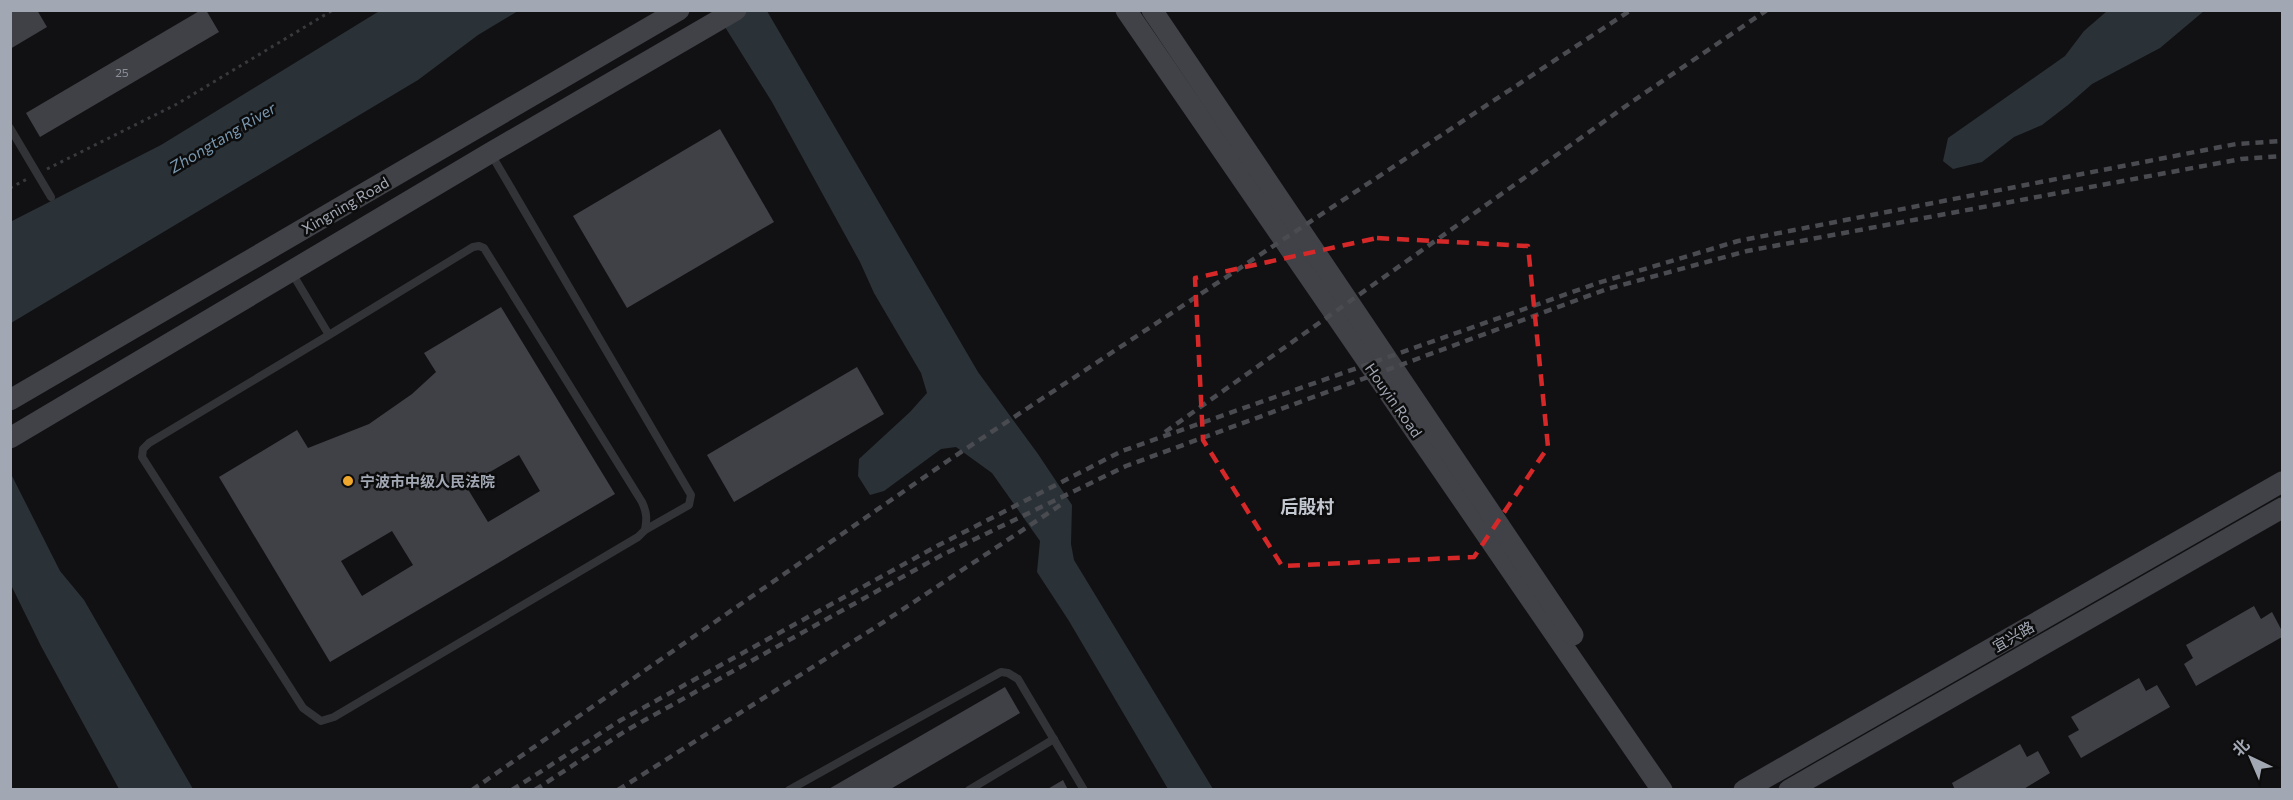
<svg xmlns="http://www.w3.org/2000/svg" width="2293" height="800" font-family="Commissioner,'Noto Sans SC',sans-serif">
  <style>
    .water { fill: #2a3238 }
    .building { fill: #404146; fill-rule: evenodd }
    .lines { fill: none; stroke-linecap: round; stroke-linejoin: round }
    .path { stroke: #383a3e; stroke-width: 3; stroke-dasharray: 3 4.5; stroke-linecap: butt }
    .lane { stroke: #323337; stroke-width: 8 }
    .secondary { stroke: #404247; stroke-width: 21 }
    .rail { stroke: #494b50; stroke-width: 4.5; stroke-dasharray: 8 6; stroke-linecap: butt }
    .marked { fill: none; stroke: #d62828; stroke-width: 4.5; stroke-dasharray: 12 8; stroke-linejoin: round }
    .poi-dot { fill: #efa82d; stroke: #0c0c0d; stroke-width: 2 }
    .labels { text-anchor: middle; dominant-baseline: central; stroke-width: 5; stroke-linejoin: round; paint-order: stroke }
    .number-label { font-size: 12px; fill: #8a8e98 }
    .street-label { font-size: 15px; fill: #a2a8b3; stroke: #0c0c0d }
    .poi-label { font-size: 15px; font-weight: bold; fill: #a2a8b3; stroke: #0c0c0d; text-anchor: start }
    .water-label { font-size: 16px; font-style: italic; fill: #7997ae; stroke: #0c0c0d }
    .quarter-label { font-size: 18px; font-weight: bold; fill: #c3c7cf; stroke: #0c0c0d }
  </style>
  <rect width="100%" height="100%" fill="#111113"/>
  <g class="water">
    <path d="M381 10 518 11 478 35 418 80 11 323 12 221 161 145Z"/>
    <path d="M715 11H767L978 372 1038 454 1072 505 1071 544 1074 560 1213 789H1168L1069 621 1037 572 1040 541 992 473 956 447 941 449 884 491 870 495 858 476 859 459 910 412 927 393 921 373 874 293 860 262 772 102Z"/>
    <path d="M2107 11H2204L2160 48 2092 84 2068 105 2042 125 2014 137 1982 162 1953 169 1943 161 1948 138 2065 56 2084 31Z"/>
    <path d="M10 472 60 571 84 600 193 789H119L41 646 11 585Z"/>
  </g>
  <g class="building">
    <path d="M10 10H37L47 27 10 49Z"/>
    <path d="M201 10H206L219 32 40 137 26 113Z"/>
    <path d="M720 129 774 222 627 308 573 216Z"/>
    <path d="M501 307 615 494 330 662 219 477 297 430 308 448 369 424 412 394 436 372 424 353ZM519 455 540 491 488 522 466 486ZM392 531 413 565 362 596 341 561Z"/>
    <path d="M857 367 884 414 734 502 707 455Z"/>
    <path d="M2254 606 2261 619 2272 612 2282 631V637L2196 686 2184 664 2193 658 2186 645Z"/>
    <path d="M2139 678 2146 691 2157 685 2170 707 2081 758 2068 736 2079 730 2071 717Z"/>
    <path d="M1005 687 1020 713 889 790H827Z"/>
    <path d="M2020 744 2027 757 2038 751 2050 773 2022 790H1955L1952 783Z"/>
    <path d="M1063 780 1068 790H1046Z"/>
  </g>
  <g class="lines">
    <g class="path">
      <path d="M47 169 177 104 333 10"/>
      <path d="M10 188 27 179"/>
    </g>
    <g class="lane">
      <path d="M10 128 51 197"/>
      <path d="M491 154 691 495 689 505 645 530"/>
      <path d="M292 273 329 335 149 443 143 449 142 457 303 708 321 721 334 717 638 537 645 530C647 519 647 513 642 502L484 248 479 246 473 247 329 335"/>
      <path d="M789 790 1001 672 1008 673 1018 679 1084 790"/>
      <path d="M969 790 1054 739"/>
    </g>
    <g class="secondary">
      <path d="M1126 10 1662 790"/>
      <path d="M1152 10 1573 635"/>
      <path d="M10 400 679 10"/>
      <path d="M10 438 490 153 736 10"/>
      <path d="M1744 790 2282 482"/>
      <path d="M1789 790 2282 508"/>
    </g>
    <g class="rail">
      <path d="M1165 432 1633 101 1767 10"/>
      <path d="M472 790 949 460 1631 10"/>
      <path d="M512 790 621 720 937 546 1122 451 1598 283 1738 241 2236 144 2282 141"/>
      <path d="M535 790 627 730 942 555 1126 466 1607 289 1747 251 2241 159 2282 156"/>
      <path d="M618 790 876 627 1062 504"/>
    </g>
  </g>
  <path class="marked" d="M1377 238 1528 246 1548 447 1474 557 1282 566 1203 440 1195 278Z"/>
  <circle class="poi-dot" cx="348" cy="481" r="6"/>
  <g class="labels">
    <g class="number-label">
      <text x="122" y="72">25</text>
    </g>
    <g class="street-label">
      <text transform="translate(345 205) rotate(-30)">Xingning Road</text>
      <text transform="translate(1394 400) rotate(55)">Houyin Road</text>
      <text transform="translate(2013 636) rotate(-30)">宜兴路</text>
    </g>
    <g class="poi-label">
      <text x="360" y="481">宁波市中级人民法院</text>
    </g>
    <g class="water-label">
      <text transform="translate(222 137) rotate(-31)">Zhongtang River</text>
    </g>
    <g class="quarter-label">
      <text x="1307" y="506">后殷村</text>
    </g>
  </g>
  <rect width="2293" height="800" fill="none" stroke="#a2a8b3" stroke-width="24"/>
  <g transform="translate(2251 758) rotate(316)" stroke="#0c0c0d" stroke-width="4.5" paint-order="stroke">
  <path d="M0-4.5L10 22L0 15L-10 22Z" fill="#a2a8b3"/>
  <text y="-9" font-size="16" font-weight="bold" text-anchor="middle" fill="#a2a8b3">北</text>
  </g>
</svg>
